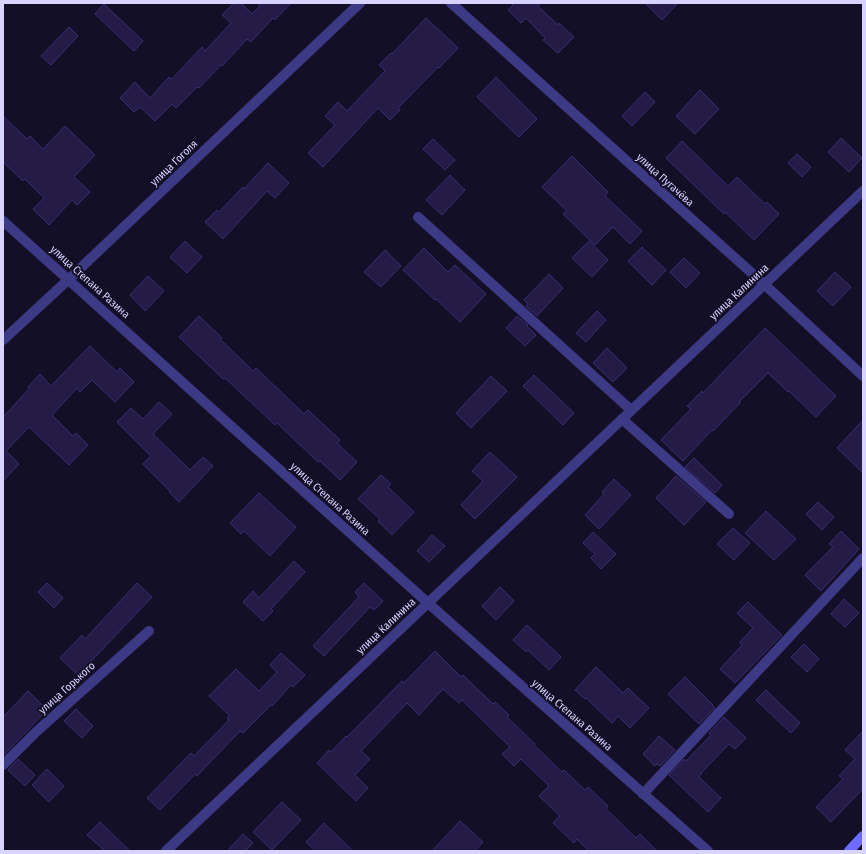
<svg xmlns="http://www.w3.org/2000/svg" width="866" height="854" font-family="'Fira Sans Condensed',sans-serif">
  <style>
    .building { fill: #241b47; stroke: #3b2d73 }
    .lines { fill: none; stroke-linecap: round; stroke-linejoin: round }
    .street { stroke: #3d3a85; stroke-width: 10 }
    .secondary { stroke: #6f6bff; stroke-width: 10 }
    .labels { text-anchor: middle; dominant-baseline: central; stroke-width: 4; stroke-linejoin: round; paint-order: stroke }
    .street-label { font-size: 11px; fill: #d9d4ff; stroke: #130f26 }
  </style>
  <rect width="100%" height="100%" fill="#130f26"/>
  <g class="building">
    <path d="M234 3H241L252 14 260 6 258 3H291L275 20 273 18 251 42 247 39 222 66 221 65 199 88 197 87 176 108 172 104 155 121 140 107 134 112 120 98 135 82 150 98 169 77 172 79 202 47 205 51 231 23 222 15Z"/>
    <path d="M511 3H540L538 6 558 25 559 23 574 37 558 53 543 40 545 38 526 18 521 23 508 10 513 5Z"/>
    <path d="M645 3H678L662 20Z"/>
    <path d="M104 4 143 41 134 51 95 14Z"/>
    <path d="M426 18 458 48 439 68 438 67 398 108 400 110 390 120 378 108 323 167 308 153 335 125 325 116 338 102 347 111 385 71 379 65 391 53 392 54Z"/>
    <path d="M69 27 78 36 51 65 41 56Z"/>
    <path d="M496 77 537 119 519 137 477 97Z"/>
    <path d="M700 90 719 109 695 134 676 116Z"/>
    <path d="M645 92 655 102 632 126 622 116Z"/>
    <path d="M3 116 27 139 30 136 43 149 65 126 95 155 74 177 90 192 77 205 72 200 49 225 33 209 44 198 25 179 23 181 3 162Z"/>
    <path d="M841 138 862 158 849 172 828 152Z"/>
    <path d="M433 139 455 160 445 170 423 149Z"/>
    <path d="M682 141 728 186 737 177 765 204 767 202 779 214 754 240 725 212 724 214 666 158Z"/>
    <path d="M797 154 811 167 802 177 788 163Z"/>
    <path d="M572 156 608 192 605 196 642 231 630 244 613 227 595 245 563 214 567 211 542 187Z"/>
    <path d="M268 163 289 183 275 198 267 191 223 239 205 222 217 210 219 212 243 187 244 189Z"/>
    <path d="M450 175 465 190 442 215 426 200Z"/>
    <path d="M185 241 202 257 187 273 170 257Z"/>
    <path d="M589 241 608 260 592 277 572 258Z"/>
    <path d="M642 247 666 270 652 285 628 261Z"/>
    <path d="M424 248 448 272 455 265 486 294 460 322 436 299 435 300 403 270Z"/>
    <path d="M385 250 401 266 381 287 364 272Z"/>
    <path d="M684 258 700 273 686 288 670 272Z"/>
    <path d="M835 272 851 287 833 306 817 291Z"/>
    <path d="M549 274 563 288 537 316 526 306 528 304 524 300Z"/>
    <path d="M148 276 164 291 145 311 130 295Z"/>
    <path d="M597 311 606 320 586 342 576 333Z"/>
    <path d="M199 316 222 338 220 339 253 371 256 368 304 414 308 410 340 440 337 443 357 462 340 480 320 461 318 462 277 423 275 425 225 378 223 379 179 337Z"/>
    <path d="M517 316 528 325 527 326 536 335 525 346 506 328Z"/>
    <path d="M765 328 836 396 816 417 789 391 788 392 768 373 739 402 740 403 713 431 712 430 683 461 661 440 691 409 687 406 702 391 703 393Z"/>
    <path d="M90 346 117 372 120 368 134 382 115 402 92 380 80 392 77 388 52 415 73 436 76 433 88 445 69 465 29 427 6 451 19 464 3 481V417L29 389 28 387 40 374 51 386Z"/>
    <path d="M607 348 627 368 613 382 593 363Z"/>
    <path d="M534 375 574 413 563 425 523 386Z"/>
    <path d="M491 376 507 391 471 428 456 413Z"/>
    <path d="M159 402 172 414 153 434 190 470 203 457 213 466 179 502 169 492 170 491 143 464 151 456 117 422 131 408 143 419Z"/>
    <path d="M863 420V473L837 448Z"/>
    <path d="M490 452 517 477 475 519 461 505 483 481 472 471Z"/>
    <path d="M694 458 722 485 715 493 685 467Z"/>
    <path d="M381 475 391 484 388 487 414 512 392 535 378 521 380 519 358 499Z"/>
    <path d="M676 476 706 502 684 525 656 498Z"/>
    <path d="M614 479 631 495 599 529 585 515 604 494 602 492Z"/>
    <path d="M259 493 296 527 270 556 244 531 241 534 230 523Z"/>
    <path d="M818 502 834 517 822 530 806 514Z"/>
    <path d="M766 511 796 539 774 560 745 533Z"/>
    <path d="M733 528 750 543 734 560 717 544Z"/>
    <path d="M841 531 859 549 821 591 805 575 833 547 829 544Z"/>
    <path d="M593 532 616 554 601 569 591 558 595 554 583 543Z"/>
    <path d="M432 535 445 546 429 562 417 551Z"/>
    <path d="M294 561 305 572 271 609 273 611 263 621 243 602 253 591 259 598Z"/>
    <path d="M47 583 63 598 54 608 38 592Z"/>
    <path d="M137 583 152 597 78 675 60 658 82 635 85 639Z"/>
    <path d="M364 583 383 601 374 610 370 607 324 656 313 646 359 597 355 592Z"/>
    <path d="M500 587 514 601 496 620 482 606Z"/>
    <path d="M844 599 859 613 845 627 831 614Z"/>
    <path d="M748 602 782 635 735 683 720 669 742 645 740 642 753 628 737 613Z"/>
    <path d="M527 625 561 657 549 670 528 650 526 652 513 640Z"/>
    <path d="M804 644 819 659 807 672 791 657Z"/>
    <path d="M435 651 461 677 463 675 493 704 495 702 509 715 507 717 535 744 534 745 562 772 564 770 585 790 588 787 608 806 606 809 636 838 640 834 657 851H589L577 839 574 843 553 823 560 816 539 796 549 786 521 759 514 766 502 754 510 747 462 700 459 703 443 689 419 715 407 703 361 751 370 759 355 775 368 788 356 801 317 763 329 750 331 752 346 736 347 737 402 681 404 683Z"/>
    <path d="M281 653 305 675 293 687 291 685 272 706 271 705 243 733 240 731 197 776 195 774 160 810 147 798 191 753 194 756 229 720 227 718 230 716 209 696 236 669 259 691 277 672 270 665Z"/>
    <path d="M596 667 623 693 628 688 649 708 630 728 618 716 612 723 586 698 585 699 575 690Z"/>
    <path d="M685 677 713 705 712 706 715 708 699 724 668 694Z"/>
    <path d="M766 690 800 723 791 733 756 700Z"/>
    <path d="M28 691 47 710 3 756V717Z"/>
    <path d="M76 709 93 726 82 738 64 721Z"/>
    <path d="M724 717 746 738 735 749 729 744 701 773H702L699 777 721 798 708 812 669 775 684 759 686 761 711 735 709 733Z"/>
    <path d="M863 731V789L831 822 816 807 843 779 839 776 855 759 845 750Z"/>
    <path d="M659 736 675 750 660 766 657 764 655 766 643 754Z"/>
    <path d="M18 759 35 775 25 786 8 770Z"/>
    <path d="M47 769 64 786 49 802 32 785Z"/>
    <path d="M282 802 301 820 272 850 253 832Z"/>
    <path d="M460 821 483 842 475 851H432Z"/>
    <path d="M100 822 130 851H105L87 835Z"/>
    <path d="M324 823 353 851H316L306 842Z"/>
    <path d="M243 834 253 843 245 851H227Z"/>
  </g>
  <g class="lines">
    <g class="street">
      <path d="M451 3 764 284 863 376"/>
      <path d="M418 217 631 410"/>
      <path d="M3 221 428 603 708 851"/>
      <path d="M3 340 69 279 360 3"/>
      <path d="M622 419 729 514"/>
      <path d="M3 765 36 732 149 631"/>
      <path d="M643 794 863 558"/>
      <path d="M166 851 863 191"/>
    </g>
    <path class="secondary" d="M849 851 863 836"/>
  </g>
  <g class="labels">
    <g class="street-label">
      <text transform="translate(174 163) rotate(-44)">улица Гоголя</text>
      <text transform="translate(665 180) rotate(42)">улица Пугачёва</text>
      <text transform="translate(90 282) rotate(42)">улица Степана Разина</text>
      <text transform="translate(739 292) rotate(-43)">улица Калинина</text>
      <text transform="translate(330 499) rotate(42)">улица Степана Разина</text>
      <text transform="translate(386 626) rotate(-43)">улица Калинина</text>
      <text transform="translate(67 688) rotate(-42)">улица Горького</text>
      <text transform="translate(572 715) rotate(41)">улица Степана Разина</text>
    </g>
  </g>
  <rect width="866" height="854" fill="none" stroke="#d9d4ff" stroke-width="8"/>
</svg>
